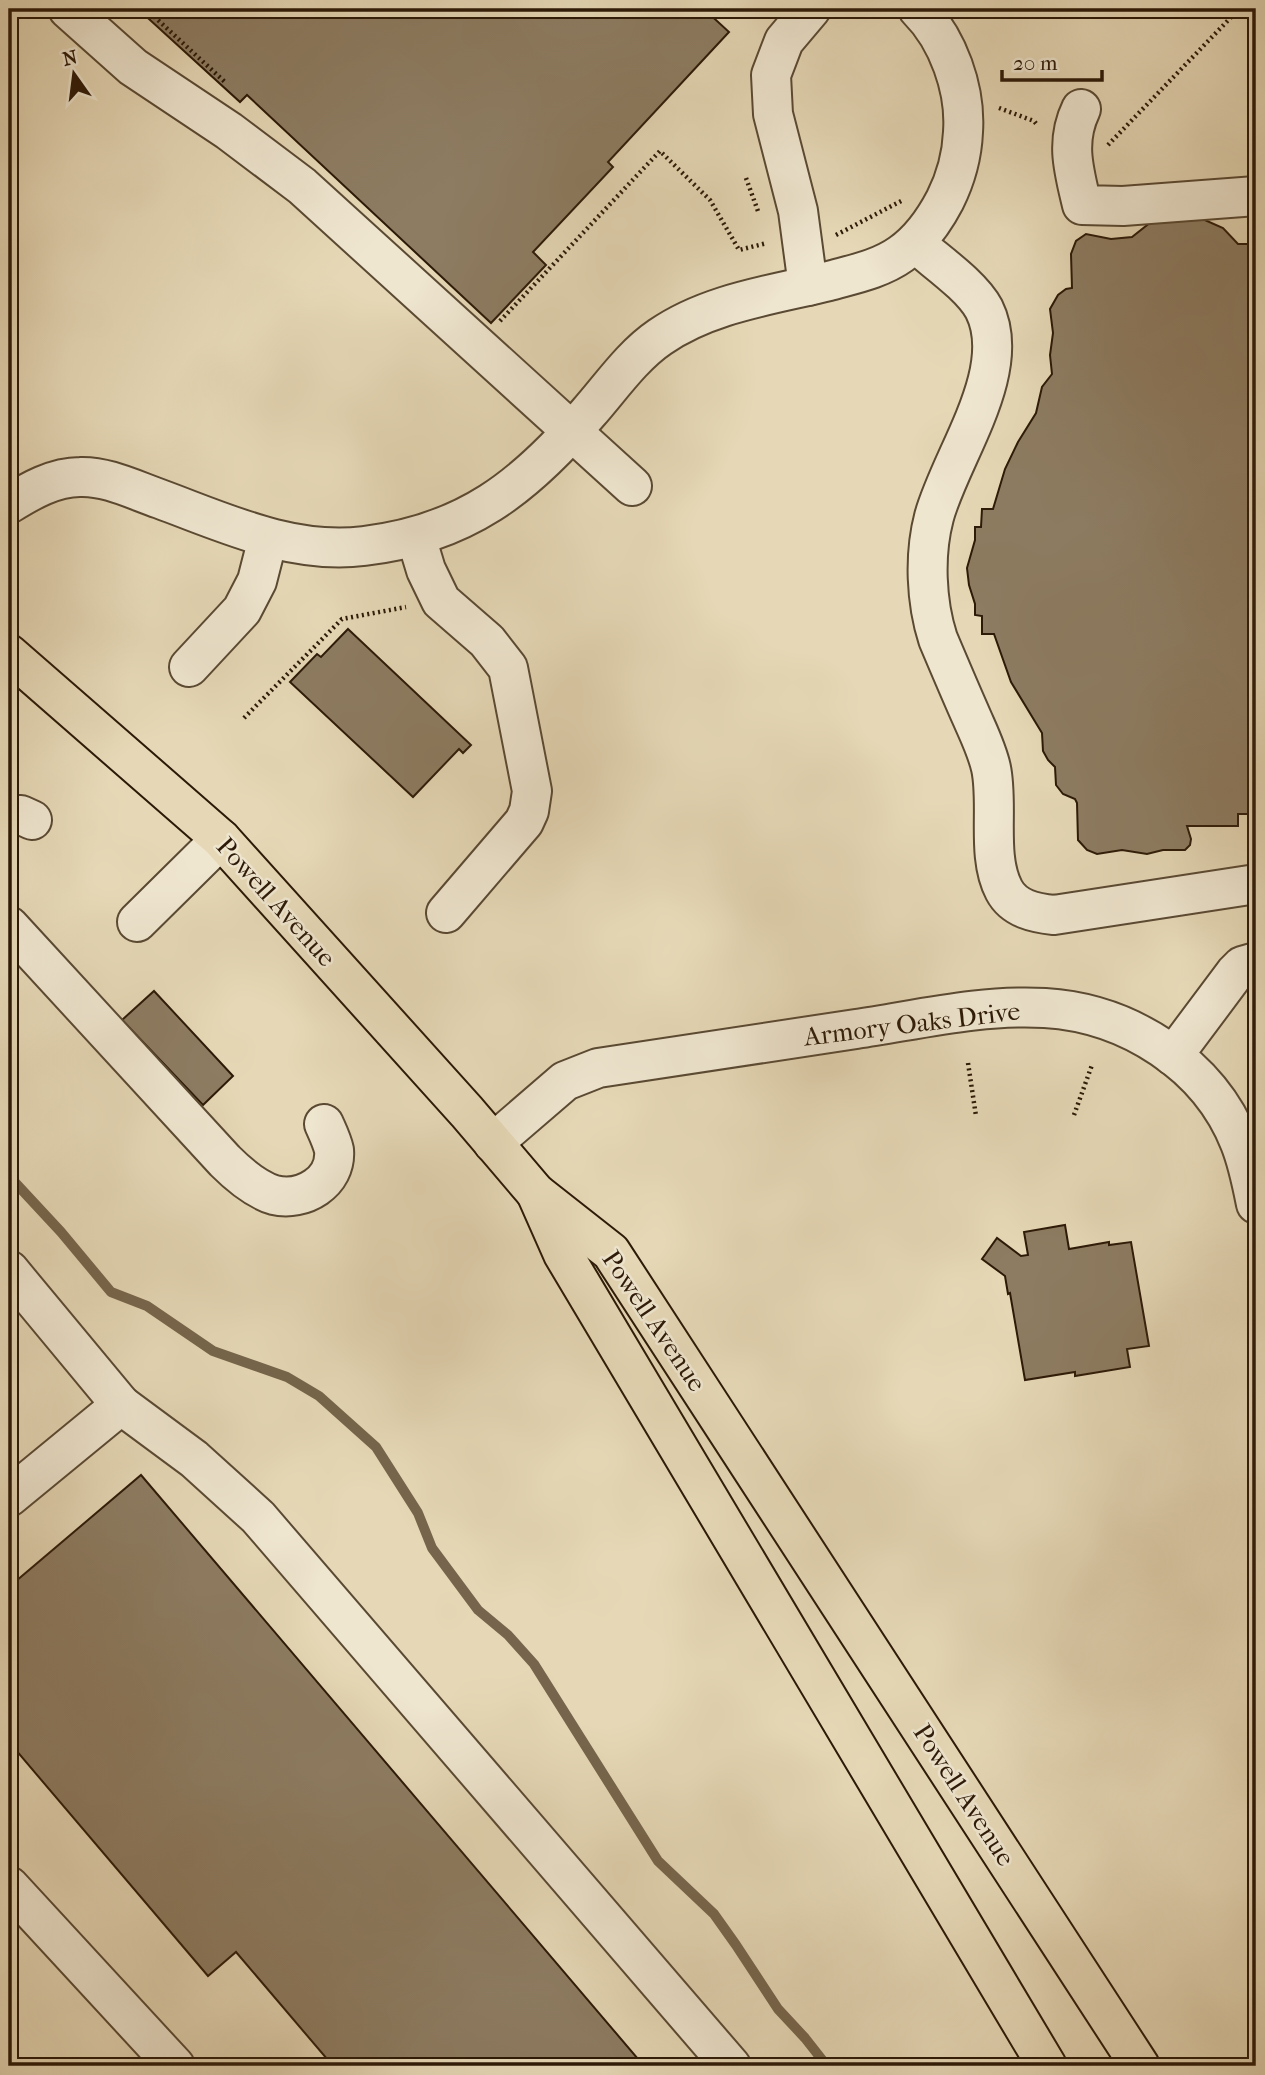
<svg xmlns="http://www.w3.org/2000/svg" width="1265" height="2075" font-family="'IM FELL French Canon',serif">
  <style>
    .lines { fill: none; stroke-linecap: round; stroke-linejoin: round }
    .stream { stroke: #76654c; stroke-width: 10 }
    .building { fill: #8d7c62; stroke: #2c1907; stroke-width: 2 }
    .minor-casing { stroke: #5a4933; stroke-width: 42 }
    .major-casing { stroke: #2c1907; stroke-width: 42 }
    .highway-casing { stroke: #2c1907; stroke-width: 42 }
    .path { stroke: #2c1907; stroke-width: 4.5; stroke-dasharray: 2 3.5; stroke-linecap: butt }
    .minor { stroke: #efe6d0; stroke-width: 38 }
    .major { stroke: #e6d8b6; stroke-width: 38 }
    .highway { stroke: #e6d8b6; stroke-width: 38 }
    .labels { text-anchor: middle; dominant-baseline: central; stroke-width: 5; stroke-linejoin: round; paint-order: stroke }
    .street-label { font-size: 26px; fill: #2c1907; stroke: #efe6d0 }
  </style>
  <rect width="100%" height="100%" fill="#e6d8b6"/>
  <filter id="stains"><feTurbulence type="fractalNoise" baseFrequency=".00286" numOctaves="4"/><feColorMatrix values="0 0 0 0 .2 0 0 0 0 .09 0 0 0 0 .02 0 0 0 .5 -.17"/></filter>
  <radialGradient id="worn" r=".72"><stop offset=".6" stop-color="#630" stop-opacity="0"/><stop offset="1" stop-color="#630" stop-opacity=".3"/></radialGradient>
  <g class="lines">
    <path class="stream" d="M9 1176 61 1232 111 1292 147 1306 213 1351 287 1377 319 1396 376 1447 418 1513 432 1548 478 1610 508 1635 534 1664 658 1861 714 1914 736 1945 778 2009 805 2038 827 2066"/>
  </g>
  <g class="building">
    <path d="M138 9H704L729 32 608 162 613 167 533 252 546 265 491 323 247 95 240 102Z"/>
    <path d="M1198 217 1223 228 1238 244H1256V814H1238V826H1187L1191 839 1190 845 1185 850H1163L1147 854 1122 850 1097 854 1087 850 1078 840 1077 803 1075 799 1063 794 1056 785 1055 767 1048 760 1043 751 1042 733 1011 682 994 634H982V616L975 615V604L969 585 967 568 975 540V527H981L982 509H993L1005 469 1018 442 1036 413 1042 387 1052 374 1050 355 1053 333 1050 309 1058 295 1066 289 1072 288 1071 254 1076 241 1086 234 1111 239 1132 237 1151 222Z"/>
    <path d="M348 629 471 745 463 753 459 749 413 797 290 682 317 654 321 657Z"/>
    <path d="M154 991 233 1076 203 1105 122 1020Z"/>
    <path d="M1065 1225 1069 1249 1109 1242V1245L1131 1242 1149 1346 1127 1349 1130 1367 1075 1376V1372L1025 1380 1010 1293 1008 1294 1005 1276 982 1259 997 1238 1021 1256 1028 1255 1024 1232Z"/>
    <path d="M141 1475 644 2066H333L236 1952 208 1976 9 1742V1587Z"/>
  </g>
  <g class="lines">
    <defs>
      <g id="minor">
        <path d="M68 9 133 67 229 131 302 186 632 486"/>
        <path d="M1081 109C1065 142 1074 171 1082 205L1123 206 1256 196"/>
        <path d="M915 243C935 261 971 285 984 309 1015 371 950 457 934 517 924 555 926 602 938 639 949 665 960 691 972 718 979 734 987 750 991 768 999 805 986 856 1004 890 1014 909 1035 913 1054 915L1256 884"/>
        <path d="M808 286 798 211 773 114 771 75 784 41 811 9"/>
        <path d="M9 504C30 491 54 477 80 477 107 476 134 490 160 499 225 523 292 555 364 546 465 534 524 488 589 412 611 387 632 356 660 337 709 303 772 295 829 281 854 274 880 269 901 254 921 240 934 221 945 200 956 178 962 156 963 132 966 89 948 39 918 9"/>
        <path d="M416 537 426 570 441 601 487 641 508 668 532 791 529 811 524 822 446 913"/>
        <path d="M189 667 242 610 257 581 268 538"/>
        <path d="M9 816 21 815 32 820"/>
        <path d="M137 922 221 839"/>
        <path d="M9 926 225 1161C239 1175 255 1189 274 1195 303 1202 337 1182 334 1150 332 1141 328 1133 324 1124"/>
        <path d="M1173 1056 1235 973 1242 966 1256 962"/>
        <path d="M493 1143 565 1081 598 1068C684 1055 770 1042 856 1029 917 1020 983 1004 1045 1008 1128 1013 1209 1064 1240 1143 1248 1163 1252 1184 1256 1204"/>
        <path d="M9 1270 121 1405 9 1497"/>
        <path d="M121 1405 194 1459 258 1517 731 2066"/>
        <path d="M9 1886 175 2066"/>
      </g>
      <path id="major" d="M9 654 221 839 467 1112 536 1193 611 1252 1140 2066"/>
      <path id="highway" d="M536 1193 563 1254 1047 2066"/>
    </defs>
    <use href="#minor" class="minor-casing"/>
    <use href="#major" class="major-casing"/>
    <use href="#highway" class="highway-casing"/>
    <g class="path">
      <path d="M146 9 226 83"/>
      <path d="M999 108 1034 121 1038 126"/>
      <path d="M1108 145 1239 9"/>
      <path d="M746 178 759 214"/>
      <path d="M836 235 903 200"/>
      <path d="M500 321 660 151 710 200 739 250 767 243"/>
      <path d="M244 718 342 619 406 607"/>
      <path d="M968 1063 976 1116"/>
      <path d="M1074 1115 1092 1065"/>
    </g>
    <use href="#minor" class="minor"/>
    <use href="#major" class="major"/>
    <use href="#highway" class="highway"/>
  </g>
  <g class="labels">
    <g class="street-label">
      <text transform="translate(276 902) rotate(48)">Powell Avenue</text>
      <text transform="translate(912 1024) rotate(-7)">Armory Oaks Drive</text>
      <text transform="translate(654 1321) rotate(56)">Powell Avenue</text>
      <text transform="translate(964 1795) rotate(57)">Powell Avenue</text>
    </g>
  </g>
  <rect width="1265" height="2075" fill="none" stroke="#e6d8b6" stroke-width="35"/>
  <rect x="10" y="10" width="1244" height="2054" fill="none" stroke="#2c1907" stroke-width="3.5"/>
  <rect x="18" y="18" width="1230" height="2040" fill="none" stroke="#2c1907" stroke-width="2"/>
  <g transform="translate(74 74) rotate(346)" stroke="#efe6d0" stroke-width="5" paint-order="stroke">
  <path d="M0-5L12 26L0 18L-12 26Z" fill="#2c1907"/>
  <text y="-10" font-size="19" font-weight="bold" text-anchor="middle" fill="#2c1907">N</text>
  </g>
  <path d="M1002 70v10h100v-10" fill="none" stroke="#2c1907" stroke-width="3.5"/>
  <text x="1013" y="70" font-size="21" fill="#2c1907" stroke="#efe6d0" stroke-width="5" paint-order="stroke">20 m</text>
  <rect width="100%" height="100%" filter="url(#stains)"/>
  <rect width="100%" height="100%" fill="url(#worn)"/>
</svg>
